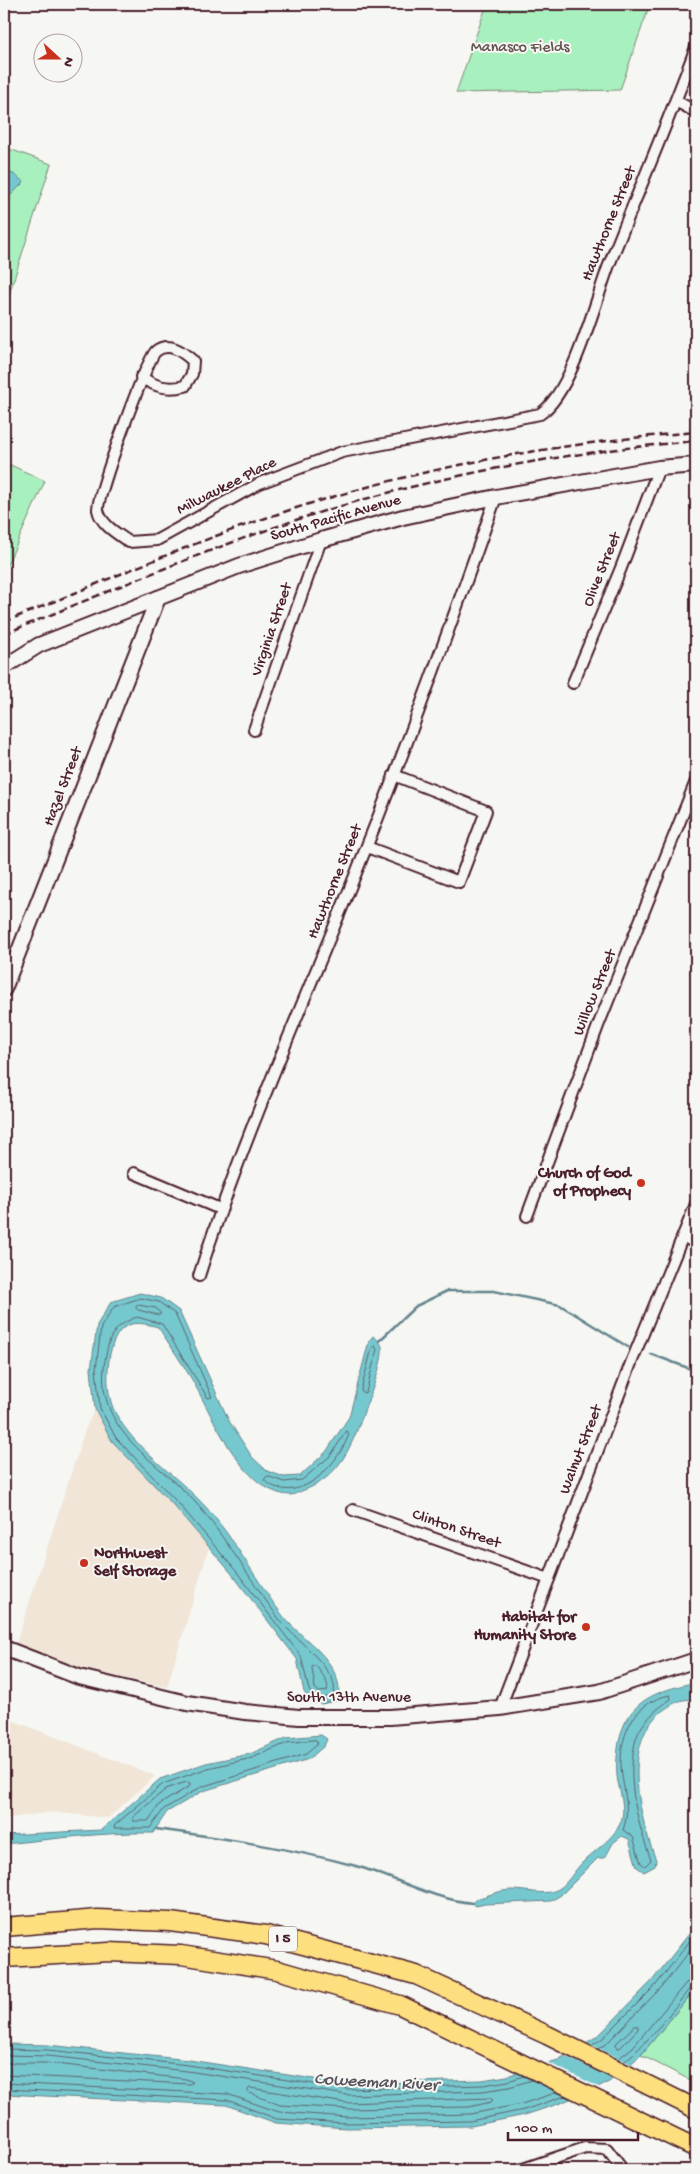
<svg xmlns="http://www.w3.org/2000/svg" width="700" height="2174" font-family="'Gochi Hand',sans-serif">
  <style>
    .built { fill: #f0e5d6 }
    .green { fill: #a8f0be; stroke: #798874 }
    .water { fill: #76c8cf; stroke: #64848d }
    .pier { fill: #f6f6f2 }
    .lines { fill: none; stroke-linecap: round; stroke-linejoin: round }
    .shore { stroke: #5c636d; stroke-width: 1 }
    .stream { stroke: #64848d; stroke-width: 2.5 }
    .street-casing { stroke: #4a1f2b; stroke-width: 14 }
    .secondary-casing { stroke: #4a1f2b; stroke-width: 18 }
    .highway-casing { stroke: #4a1f2b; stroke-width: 21 }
    .street { stroke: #f6f6f2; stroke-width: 10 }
    .secondary { stroke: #f6f6f2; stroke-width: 14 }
    .highway { stroke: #fedf80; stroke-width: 18 }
    .rail { stroke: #4a1f2b; stroke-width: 2.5; stroke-dasharray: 8 4; stroke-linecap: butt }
    .poi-dot { fill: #c8321e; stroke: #f6f6f2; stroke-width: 2 }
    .labels { text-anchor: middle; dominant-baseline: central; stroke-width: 4; stroke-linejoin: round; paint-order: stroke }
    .shield { fill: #f6f6f2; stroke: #7e6067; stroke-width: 1 }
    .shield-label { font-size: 15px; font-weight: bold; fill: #4a1f2b }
    .park-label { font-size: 16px; fill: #625350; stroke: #f6f6f2 }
    .street-label { font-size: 16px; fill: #4a1f2b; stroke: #f6f6f2 }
    .poi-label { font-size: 16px; font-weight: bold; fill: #4a1f2b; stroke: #f6f6f2; text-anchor: end }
    .water-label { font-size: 18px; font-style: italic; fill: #57525c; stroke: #f6f6f2 }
  </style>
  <rect width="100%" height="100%" fill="#f6f6f2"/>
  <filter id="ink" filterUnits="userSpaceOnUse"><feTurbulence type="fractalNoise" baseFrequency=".02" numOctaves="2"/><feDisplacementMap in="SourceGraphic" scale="10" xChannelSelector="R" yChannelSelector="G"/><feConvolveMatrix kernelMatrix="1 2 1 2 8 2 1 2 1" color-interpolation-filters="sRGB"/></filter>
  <g filter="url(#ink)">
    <g class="built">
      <path d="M95 1409 112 1441 175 1507 209 1547 167 1687 78 1668 16 1644 85 1430Z"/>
      <path d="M4 1717 155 1776 108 1818 51 1812 4 1819Z"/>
    </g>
    <g class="green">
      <path d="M487 4H552L569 11 572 4H650L620 90 456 93Z"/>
      <path d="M4 147 51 164 4 310Z"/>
      <path d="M4 462 45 481 4 572Z"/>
      <path d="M696 1988V2083L641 2055Z"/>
    </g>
    <g class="water">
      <path d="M12 173 24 182 10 196 4 198V179Z"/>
      <path d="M140 1293 161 1298 179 1311 229 1421 252 1457 267 1471 284 1477 300 1476 326 1452 349 1417 369 1341 373 1336C377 1339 381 1342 382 1347 384 1358 373 1388 369 1398 355 1435 345 1476 304 1490 299 1492 294 1495 290 1495 242 1493 212 1414 191 1378 181 1361 169 1344 158 1327 139 1322 124 1319 114 1341 106 1360 105 1393 115 1412 135 1450 175 1474 204 1505 234 1537 256 1581 283 1616 298 1635 324 1650 334 1672 339 1682 341 1691 336 1701L321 1704 311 1702 304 1692 297 1659 232 1574 175 1507 112 1441 95 1409 91 1369 97 1325 111 1302Z"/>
      <path d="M696 1682V1701C683 1697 676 1702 665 1709 619 1740 640 1819 656 1860L655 1866 644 1872 637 1867 629 1839 622 1836 613 1843 605 1858H598L561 1895 551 1901 485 1904 476 1906 472 1903 476 1899C487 1896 500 1890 512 1890 524 1890 544 1895 554 1891 566 1888 574 1870 583 1862 594 1851 613 1839 620 1824 627 1808 619 1792 617 1776 616 1764 617 1753 619 1742 627 1699 658 1691 696 1682Z"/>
      <path d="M321 1735 327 1739 324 1746 309 1759 203 1791 167 1812 153 1833C104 1832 53 1839 4 1844V1835L101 1830 160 1779 206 1763 250 1754 286 1738Z"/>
      <path d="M696 1925V1988L641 2055 609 2082 561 2103 525 2115 471 2126 347 2128 276 2123 226 2105 4 2094V2044L48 2045 189 2060 347 2084 482 2080 507 2076 558 2060 599 2035 652 1981Z"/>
    </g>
    <g class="pier">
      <path d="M584 2041 633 2065 615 2080 562 2055Z"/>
      <path d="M545 2061 601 2088 575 2100 515 2071Z"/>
    </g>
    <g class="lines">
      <g class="shore">
        <path d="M141 1298 159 1302 175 1314 212 1397 208 1398 162 1324 137 1317C116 1325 110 1333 106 1355 89 1433 161 1460 202 1510 230 1545 253 1583 279 1619 294 1638 315 1652 328 1672 333 1678 337 1689 332 1696L321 1698 313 1697 309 1690 301 1656 236 1571 179 1504 116 1438 100 1408 96 1369 101 1327 114 1307Z"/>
        <path d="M138 1305 156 1308 161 1314 158 1315 138 1310 136 1308Z"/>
        <path d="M375 1346 377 1349 366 1392 363 1393 361 1390 372 1348Z"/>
        <path d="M347 1431 349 1434C338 1465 298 1509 264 1480L267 1476 284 1482 302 1480 330 1456Z"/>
        <path d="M313 1666H316C321 1673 330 1682 327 1691L319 1692 315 1688 312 1668Z"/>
        <path d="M670 1695 671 1699C656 1709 639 1724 635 1743 626 1781 638 1825 651 1860L645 1866 641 1863 633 1837 623 1830C630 1810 625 1796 622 1776 617 1740 631 1702 670 1695Z"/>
        <path d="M316 1740 318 1744 306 1754 201 1787 164 1809 150 1828H114L115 1825 163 1784 208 1768 252 1758 287 1743Z"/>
        <path d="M187 1782 190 1783V1786L160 1804 148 1821H133V1817L166 1789Z"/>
        <path d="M635 2026H638V2029L620 2048H617L616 2044Z"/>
        <path d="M591 2046 603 2038 656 1985 696 1933"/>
        <path d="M4 2049 48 2050 188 2065 347 2089 483 2085 508 2081 524 2076"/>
        <path d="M598 2049 607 2043 660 1989 696 1943"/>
        <path d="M4 2055 48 2056 187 2071 347 2095 483 2091 509 2087 532 2080"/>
        <path d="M618 2059 633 2047 686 1983 696 1979"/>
        <path d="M624 2062C650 2040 670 2014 690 1988L696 1986"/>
        <path d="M4 2063H47L186 2079 193 2082 190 2084 4 2075"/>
        <path d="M4 2083 227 2094 279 2112 348 2117 470 2114 522 2104 558 2092"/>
        <path d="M250 2088 346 2103 490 2098 493 2100 491 2102 469 2107 348 2109 280 2105 249 2093 248 2091Z"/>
        <path d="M4 2089 227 2100 277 2119 347 2123 470 2121 524 2110 565 2096"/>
      </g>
      <g class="stream">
        <path d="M379 1341 416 1306 447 1291H494L560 1305 628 1347"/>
        <path d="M651 1354 696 1371"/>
        <path d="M156 1829C223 1838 290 1848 356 1866 395 1877 432 1899 472 1903"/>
      </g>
      <defs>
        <g id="street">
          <path d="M676 101 696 112"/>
          <path d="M141 377C156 387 167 390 185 386L192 374 193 361C183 352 169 341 156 351 147 358 96 498 98 510 101 525 118 534 129 542L157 540 260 483 342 452 540 414C572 393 595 302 609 265 638 192 669 120 696 47"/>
          <path d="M573 683 621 568 659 468"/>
          <path d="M254 730 321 540"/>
          <path d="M367 847 459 882 486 811 394 775"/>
          <path d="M134 1173 220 1209"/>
          <path d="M527 1216 598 1026 696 781"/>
          <path d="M684 1236 696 1244"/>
          <path d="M199 1276C242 1140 301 1010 354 878 405 752 451 625 496 497"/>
          <path d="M353 1510 549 1579"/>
          <path d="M500 1708 631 1363 696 1204"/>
          <path d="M520 2170 585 2148 607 2149 619 2165V2170"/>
        </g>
        <g id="secondary">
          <path d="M4 667 39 645 239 566 321 540 403 517 496 497 659 468 696 465"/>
          <path d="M4 989 158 598"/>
          <path d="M4 1648 79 1677 187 1703 245 1712 299 1717H390L500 1708 599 1692 696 1660"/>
        </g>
        <g id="highway">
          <path d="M4 1927 98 1919 170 1922 266 1935 416 1975 547 2035 696 2109"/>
          <path d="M4 1958 109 1952 181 1955 277 1970 400 2005 696 2148"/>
        </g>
      </defs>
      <use href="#street" class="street-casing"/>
      <use href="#secondary" class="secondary-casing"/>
      <use href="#highway" class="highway-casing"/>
      <use href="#street" class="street"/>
      <use href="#secondary" class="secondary"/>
      <use href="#highway" class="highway"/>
      <g class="rail">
        <path d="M4 622C111 579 218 530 329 498 448 462 572 442 696 432"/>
        <path d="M4 634C90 599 176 562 264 531 401 482 552 453 696 441"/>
      </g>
    </g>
  </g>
  <g class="poi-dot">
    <circle cx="641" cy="1183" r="5"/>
    <circle cx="84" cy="1563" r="5"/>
    <circle cx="586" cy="1627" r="5"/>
  </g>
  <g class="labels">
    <rect class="shield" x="269" y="1926.5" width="28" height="25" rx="4"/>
    <g class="shield-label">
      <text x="283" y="1939">I 5</text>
    </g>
    <g class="park-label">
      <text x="520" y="48">Manasco Fields</text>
    </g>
    <g class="street-label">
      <text transform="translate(610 224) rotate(-68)">Hawthorne Street</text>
      <text transform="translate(227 487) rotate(-27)">Milwaukee Place</text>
      <text transform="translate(336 519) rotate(-16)">South Pacific Avenue</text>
      <text transform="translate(603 570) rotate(-68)">Olive Street</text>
      <text transform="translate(273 630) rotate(-71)">Virginia Street</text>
      <text transform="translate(64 787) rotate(-69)">Hazel Street</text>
      <text transform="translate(336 882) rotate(-68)">Hawthorne Street</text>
      <text transform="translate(596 993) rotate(-68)">Willow Street</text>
      <text transform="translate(582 1450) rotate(-69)">Walnut Street</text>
      <text transform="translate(456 1530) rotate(19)">Clinton Street</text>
      <text x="349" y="1698">South 13th Avenue</text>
    </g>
    <g class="poi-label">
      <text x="631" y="1174">Church of God<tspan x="631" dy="18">of Prophecy</tspan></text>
      <text x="94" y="1554" text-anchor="start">Northwest<tspan x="94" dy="18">Self Storage</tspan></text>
      <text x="576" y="1618">Habitat for<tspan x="576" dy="18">Humanity Store</tspan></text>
    </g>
    <g class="water-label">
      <text transform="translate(376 2083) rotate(3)">Coweeman River</text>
    </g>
  </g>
  <rect width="700" height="2174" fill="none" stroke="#f6f6f2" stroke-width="20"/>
  <rect x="10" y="10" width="680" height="2154" fill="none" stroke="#4a1f2b" stroke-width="2" filter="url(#ink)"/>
  <g transform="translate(58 58) rotate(111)"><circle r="24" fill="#f6f6f2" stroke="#b1a0a2"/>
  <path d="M0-4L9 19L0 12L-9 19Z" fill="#c8321e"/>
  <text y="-8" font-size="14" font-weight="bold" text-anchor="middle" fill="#4a1f2b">N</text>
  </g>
  <path d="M508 2132v8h130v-8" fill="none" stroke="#4a1f2b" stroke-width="2.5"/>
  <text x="515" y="2132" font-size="15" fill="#4a1f2b" stroke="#f6f6f2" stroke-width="4" paint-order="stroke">100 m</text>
</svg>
